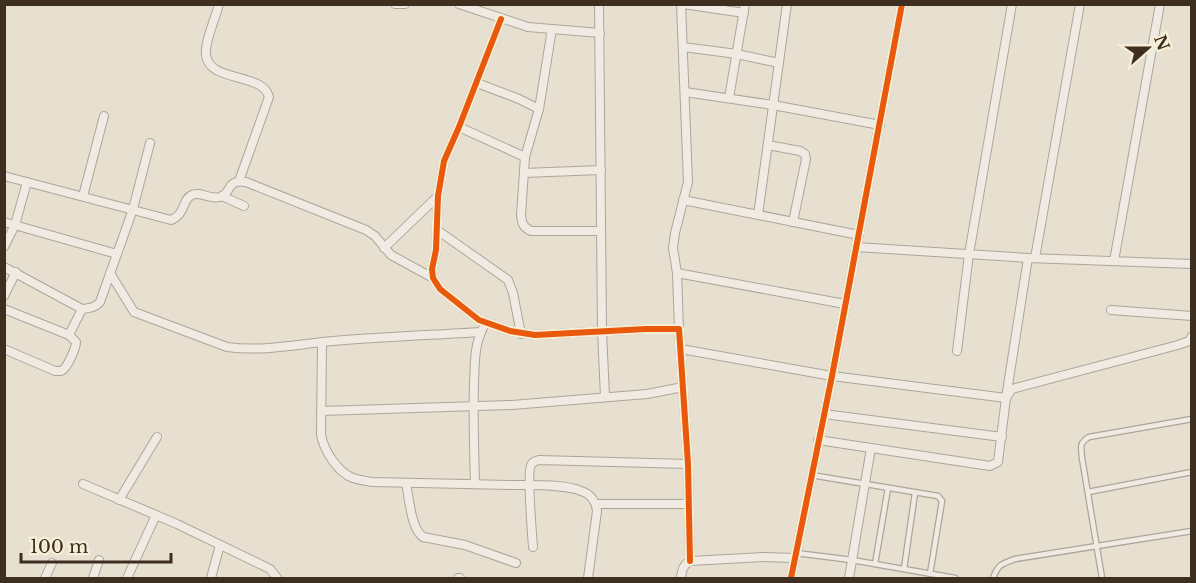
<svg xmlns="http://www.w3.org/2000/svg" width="1196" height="583" font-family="'Libre Baskerville',serif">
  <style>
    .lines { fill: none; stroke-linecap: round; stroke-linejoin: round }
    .service-casing { stroke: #ada599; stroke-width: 7 }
    .minor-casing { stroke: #ada599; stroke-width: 10 }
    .service { stroke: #efebe3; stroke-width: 4.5 }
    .minor { stroke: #efebe3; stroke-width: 8 }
    .cycleway-casing { stroke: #f7eed8; stroke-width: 10 }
    .cycleway { stroke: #e8590c; stroke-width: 6 }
  </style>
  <rect width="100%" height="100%" fill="#e7e0d1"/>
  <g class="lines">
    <defs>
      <g id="service">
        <path d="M811 475 938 496 942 501 930 574"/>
        <path d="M1088 492 1192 472"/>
        <path d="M796 553 852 560 955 578"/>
        <path d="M875 564 888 488"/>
        <path d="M904 569 915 493"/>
        <path d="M993 578C998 565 1001 564 1015 559L1192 531"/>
        <path d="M1102 578 1082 458C1081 447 1079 443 1089 437L1192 419"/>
      </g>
      <g id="minor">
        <path d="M219 4C216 17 204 43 206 55 209 83 263 72 269 97L239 181"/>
        <path d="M395 4H405"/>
        <path d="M459 4 528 27 600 33"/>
        <path d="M599 4 602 331 605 397"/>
        <path d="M683 4 744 13"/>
        <path d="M501 19 459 127 444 161 438 196 436 250 432 269 433 278 440 289 479 320 510 331 535 335 646 329H679L688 464 690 561"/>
        <path d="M552 29 539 109 525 157 521 215C522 224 523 227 531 231H601"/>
        <path d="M683 47 737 54 779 63"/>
        <path d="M477 83 519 99 539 109"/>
        <path d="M685 92 773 105 880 125"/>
        <path d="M729 98 745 4"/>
        <path d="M459 127 525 157"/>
        <path d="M768 145 800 151 805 154 806 159 793 222"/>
        <path d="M524 173 601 170"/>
        <path d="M4 176 171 220C186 214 182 199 192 195 200 191 210 200 220 197 233 193 225 179 246 182L366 230 375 236 391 255 433 278"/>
        <path d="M83 196 104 116"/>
        <path d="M222 196 244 206"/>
        <path d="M683 200 859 235"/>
        <path d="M758 215 787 4"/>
        <path d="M4 222 117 254"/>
        <path d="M437 230 508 280 513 293 521 334"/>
        <path d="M4 247 15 225 27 182"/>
        <path d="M856 247 1028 258 1192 264"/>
        <path d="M384 248 438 196"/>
        <path d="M1035 258 1080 4"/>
        <path d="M1114 261 1160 4"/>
        <path d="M4 267 82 309"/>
        <path d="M110 273 134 312 227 347C262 352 298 344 333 341 383 337 432 335 481 332"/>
        <path d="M677 273 845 304"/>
        <path d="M4 296 16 272"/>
        <path d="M4 309 69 335 82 309C89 308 95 308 100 302L133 209 150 143"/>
        <path d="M1111 310 1192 316"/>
        <path d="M679 329 677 273 673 248 675 233 688 182 681 4"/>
        <path d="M322 342 321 435C324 450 337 472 353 478 359 480 366 481 372 482 419 483 465 484 512 485 529 485 566 484 581 491 591 494 596 502 597 511L588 578"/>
        <path d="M4 349 55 371C57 371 59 371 61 371 67 369 76 348 76 342L69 335"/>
        <path d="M681 349 832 376 1006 398 1012 389 1178 345 1189 341 1192 336"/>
        <path d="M957 351 969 254 1012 4"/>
        <path d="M321 411 512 405 647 394 683 387"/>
        <path d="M824 414 1002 437"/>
        <path d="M818 440 990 466 998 462 1006 398 1028 258"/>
        <path d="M406 483C409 497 411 529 423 537L465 545 516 563"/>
        <path d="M83 484 177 524 270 569 277 578"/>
        <path d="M475 484C474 450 473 416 474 382 475 364 474 345 483 328"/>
        <path d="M119 500 157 437"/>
        <path d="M596 504H689"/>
        <path d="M533 547C532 534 527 472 531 465 533 461 536 461 539 460L688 464"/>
        <path d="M45 578 52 563"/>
        <path d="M93 578 99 560"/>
        <path d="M127 578 156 515"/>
        <path d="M211 578 220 545"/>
        <path d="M458 578H460"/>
        <path d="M681 578C682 570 683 565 690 561L764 557 794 558"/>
        <path d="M791 578 832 376 902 4"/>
        <path d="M849 578 871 448"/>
      </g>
    </defs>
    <use href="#service" class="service-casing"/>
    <use href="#minor" class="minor-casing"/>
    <use href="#service" class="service"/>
    <use href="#minor" class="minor"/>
    <defs>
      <g id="cycleway">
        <path d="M501 19 459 127 444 161 438 196 436 250 432 269 433 278 440 289 479 320 510 331 535 335 646 329H679L688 464 690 561"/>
        <path d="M791 578 832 376 902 4"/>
      </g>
    </defs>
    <use href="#cycleway" class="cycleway-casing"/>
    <use href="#cycleway" class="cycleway"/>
  </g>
  <rect width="1196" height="583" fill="none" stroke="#3d2e20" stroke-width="12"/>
  <g transform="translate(1148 48) rotate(69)" stroke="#f7eed8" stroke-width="4.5" paint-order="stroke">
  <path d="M0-4.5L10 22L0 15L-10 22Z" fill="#3d2e20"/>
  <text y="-9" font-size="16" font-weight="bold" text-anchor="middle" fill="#3d2e20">N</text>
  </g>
  <path d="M21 553v9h150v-9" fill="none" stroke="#3d2e20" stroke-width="3"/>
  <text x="30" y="553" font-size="18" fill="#3d2e20" stroke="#f7eed8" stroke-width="4.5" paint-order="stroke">100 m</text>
</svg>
